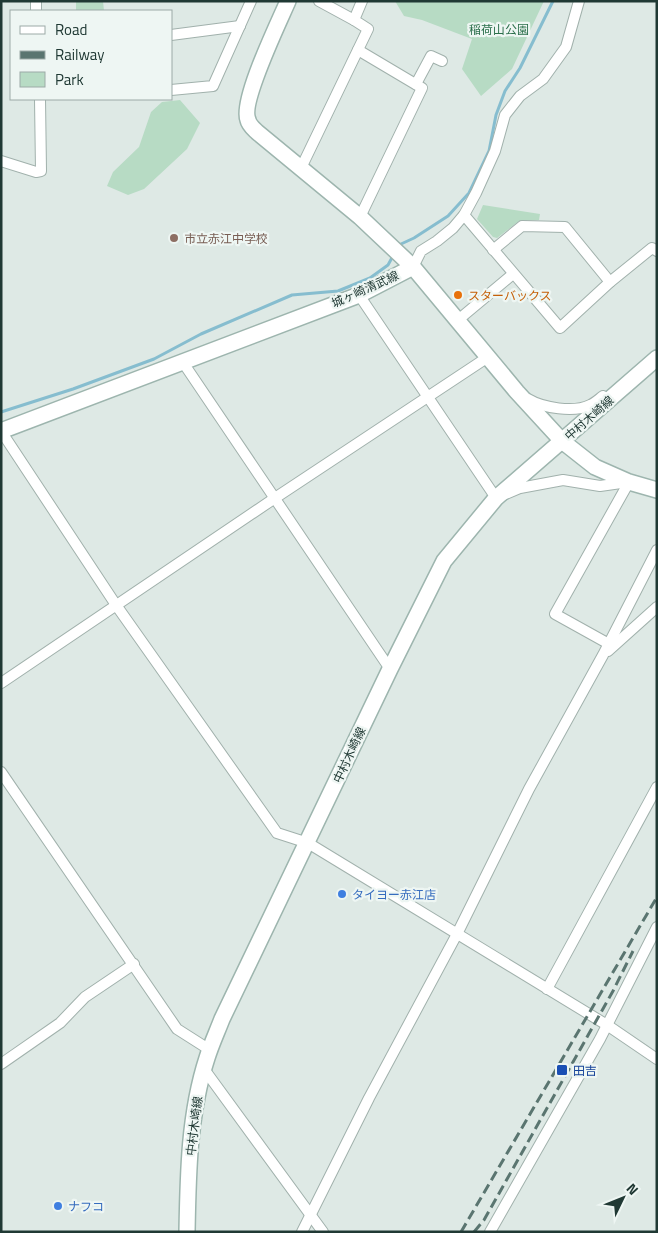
<svg xmlns="http://www.w3.org/2000/svg" width="658" height="1233" font-family="'Titillium Web','Noto Sans JP',sans-serif">
  <style>
    .green { fill: #b7dbc4 }
    .lines { fill: none; stroke-linecap: round; stroke-linejoin: round }
    .stream { stroke: #86bdcf; stroke-width: 3 }
    .street-casing { stroke: #a1b1ac; stroke-width: 12 }
    .secondary-casing { stroke: #9db5ae; stroke-width: 18 }
    .street { stroke: #fff; stroke-width: 10 }
    .secondary { stroke: #fff; stroke-width: 15 }
    .rail { stroke: #5a7570; stroke-width: 3; stroke-dasharray: 10 5; stroke-linecap: butt }
    .education-dot { fill: #8d6e63; stroke: #eef6f3; stroke-width: 2 }
    .food-dot { fill: #e8710a; stroke: #eef6f3; stroke-width: 2 }
    .shop-dot { fill: #3f7fe0; stroke: #eef6f3; stroke-width: 2 }
    .transit-dot { fill: #1a4fb4; stroke: #eef6f3; stroke-width: 2 }
    .labels { text-anchor: middle; dominant-baseline: central; stroke-width: 4.5; stroke-linejoin: round; paint-order: stroke }
    .park-label { font-size: 12px; fill: #2b6f4b; stroke: #eef6f3 }
    .education-label { font-size: 12px; fill: #785e54; stroke: #eef6f3; text-anchor: start }
    .street-label { font-size: 12px; fill: #203934; stroke: #eef6f3 }
    .food-label { font-size: 12px; fill: #c56008; stroke: #eef6f3; text-anchor: start }
    .shop-label { font-size: 12px; fill: #366cbe; stroke: #eef6f3; text-anchor: start }
    .transit-label { font-size: 12px; fill: #164399; stroke: #eef6f3; text-anchor: start }
  </style>
  <rect width="100%" height="100%" fill="#dee9e5"/>
  <g class="green">
    <path d="M76 1H103L104 11H76Z"/>
    <path d="M395 1H544L512 69 481 96 462 69 472 39 422 20 404 16Z"/>
    <path d="M180 100 200 123 187 149 144 189 128 195 107 186 113 172 139 147 151 112 162 102Z"/>
    <path d="M483 205 540 214 539 220 519 221 497 238 493 237 477 219Z"/>
  </g>
  <g class="lines">
    <g class="stream">
      <path d="M399 247 401 244 414 238 448 216 469 193 489 151 496 115 505 91 520 68 553 1"/>
      <path d="M1 412 73 389 154 359 201 334 292 295 338 291 370 278 388 265 394 254"/>
    </g>
    <defs>
      <g id="street">
        <path d="M36 1V11"/>
        <path d="M319 1 354 20"/>
        <path d="M171 35 240 26"/>
        <path d="M358 50 422 88 360 217"/>
        <path d="M416 84 431 56 442 61"/>
        <path d="M171 90 213 86 251 1"/>
        <path d="M1 161 36 172 41 171 40 99"/>
        <path d="M301 168 368 29 354 20 362 1"/>
        <path d="M464 215 560 328 610 282 652 248 657 251"/>
        <path d="M493 250 522 226 565 227 610 282"/>
        <path d="M413 267 421 251 437 241 453 228 464 215 476 193 495 151 505 115 520 96 543 79 566 47 579 1"/>
        <path d="M359 295 496 498 520 488 563 480 600 486 628 482"/>
        <path d="M458 320 513 274"/>
        <path d="M182 361 390 669"/>
        <path d="M528 399C543 408 574 413 590 405 595 403 599 399 603 396"/>
        <path d="M1 431 116 605 277 833 308 843 607 1025 657 1059"/>
        <path d="M609 644 555 614 629 482"/>
        <path d="M608 651 657 607"/>
        <path d="M1 683 275 498 488 357"/>
        <path d="M1 772 177 1029 210 1050"/>
        <path d="M547 989 657 787"/>
        <path d="M1 1064 60 1023 85 997 134 964"/>
        <path d="M204 1069 323 1232"/>
        <path d="M302 1232 369 1098 457 934 529 789 603 655 657 550"/>
        <path d="M490 1232 600 1039 657 927"/>
      </g>
      <g id="secondary">
        <path d="M288 1C279 22 240 102 248 120 249 125 254 129 257 132L360 217 413 267"/>
        <path d="M1 431 359 295 413 267 517 392 562 441 595 467 629 482 657 490"/>
        <path d="M187 1232C188 1174 189 1113 207 1058 211 1045 217 1032 222 1019L390 669 444 561 496 498 657 358"/>
      </g>
    </defs>
    <use href="#street" class="street-casing"/>
    <use href="#secondary" class="secondary-casing"/>
    <use href="#street" class="street"/>
    <use href="#secondary" class="secondary"/>
    <g class="rail">
      <path d="M461 1232 657 897"/>
      <path d="M474 1232 484 1220 613 991 633 951"/>
    </g>
  </g>
  <circle class="education-dot" cx="174" cy="238" r="5"/>
  <circle class="food-dot" cx="458" cy="295" r="5"/>
  <g class="shop-dot">
    <circle cx="342" cy="894" r="5"/>
    <circle cx="58" cy="1206" r="5"/>
  </g>
  <rect class="transit-dot" x="556" y="1064" width="12" height="12" rx="2.5"/>
  <g class="labels">
    <g class="park-label">
      <text x="499" y="29">稲荷山公園</text>
    </g>
    <g class="education-label">
      <text x="184" y="238">市立赤江中学校</text>
    </g>
    <g class="street-label">
      <text transform="translate(365 289) rotate(-24)">城ヶ崎清武線</text>
      <text transform="translate(589 418) rotate(-41)">中村木崎線</text>
      <text transform="translate(349 755) rotate(-65)">中村木崎線</text>
      <text transform="translate(194 1126) rotate(-83)">中村木崎線</text>
    </g>
    <g class="food-label">
      <text x="468" y="295">スターバックス</text>
    </g>
    <g class="shop-label">
      <text x="352" y="894">タイヨー赤江店</text>
      <text x="68" y="1206">ナフコ</text>
    </g>
    <g class="transit-label">
      <text x="573" y="1070">田吉</text>
    </g>
  </g>
  <rect width="658" height="1233" fill="none" stroke="#203934" stroke-width="5"/>
  <rect x="10" y="10" width="162" height="90" fill="#eef6f3" stroke="#9caaa7"/>
  <rect x="20" y="26" width="25" height="8" fill="#ffffff" stroke="#9caaa7"/>
  <text x="55" y="35" font-size="15" fill="#203934">Road</text>
  <rect x="20" y="51" width="25" height="8" fill="#5a7570" stroke="#9caaa7"/>
  <text x="55" y="60" font-size="15" fill="#203934">Railway</text>
  <rect x="20" y="72" width="25" height="15" fill="#b7dbc4" stroke="#9caaa7"/>
  <text x="55" y="85" font-size="15" fill="#203934">Park</text>
  <g transform="translate(623 1198) rotate(47)" stroke="#eef6f3" stroke-width="4" paint-order="stroke">
  <path d="M0-4L9 19L0 12L-9 19Z" fill="#203934"/>
  <text y="-8" font-size="14" font-weight="bold" text-anchor="middle" fill="#203934">N</text>
  </g>
</svg>
